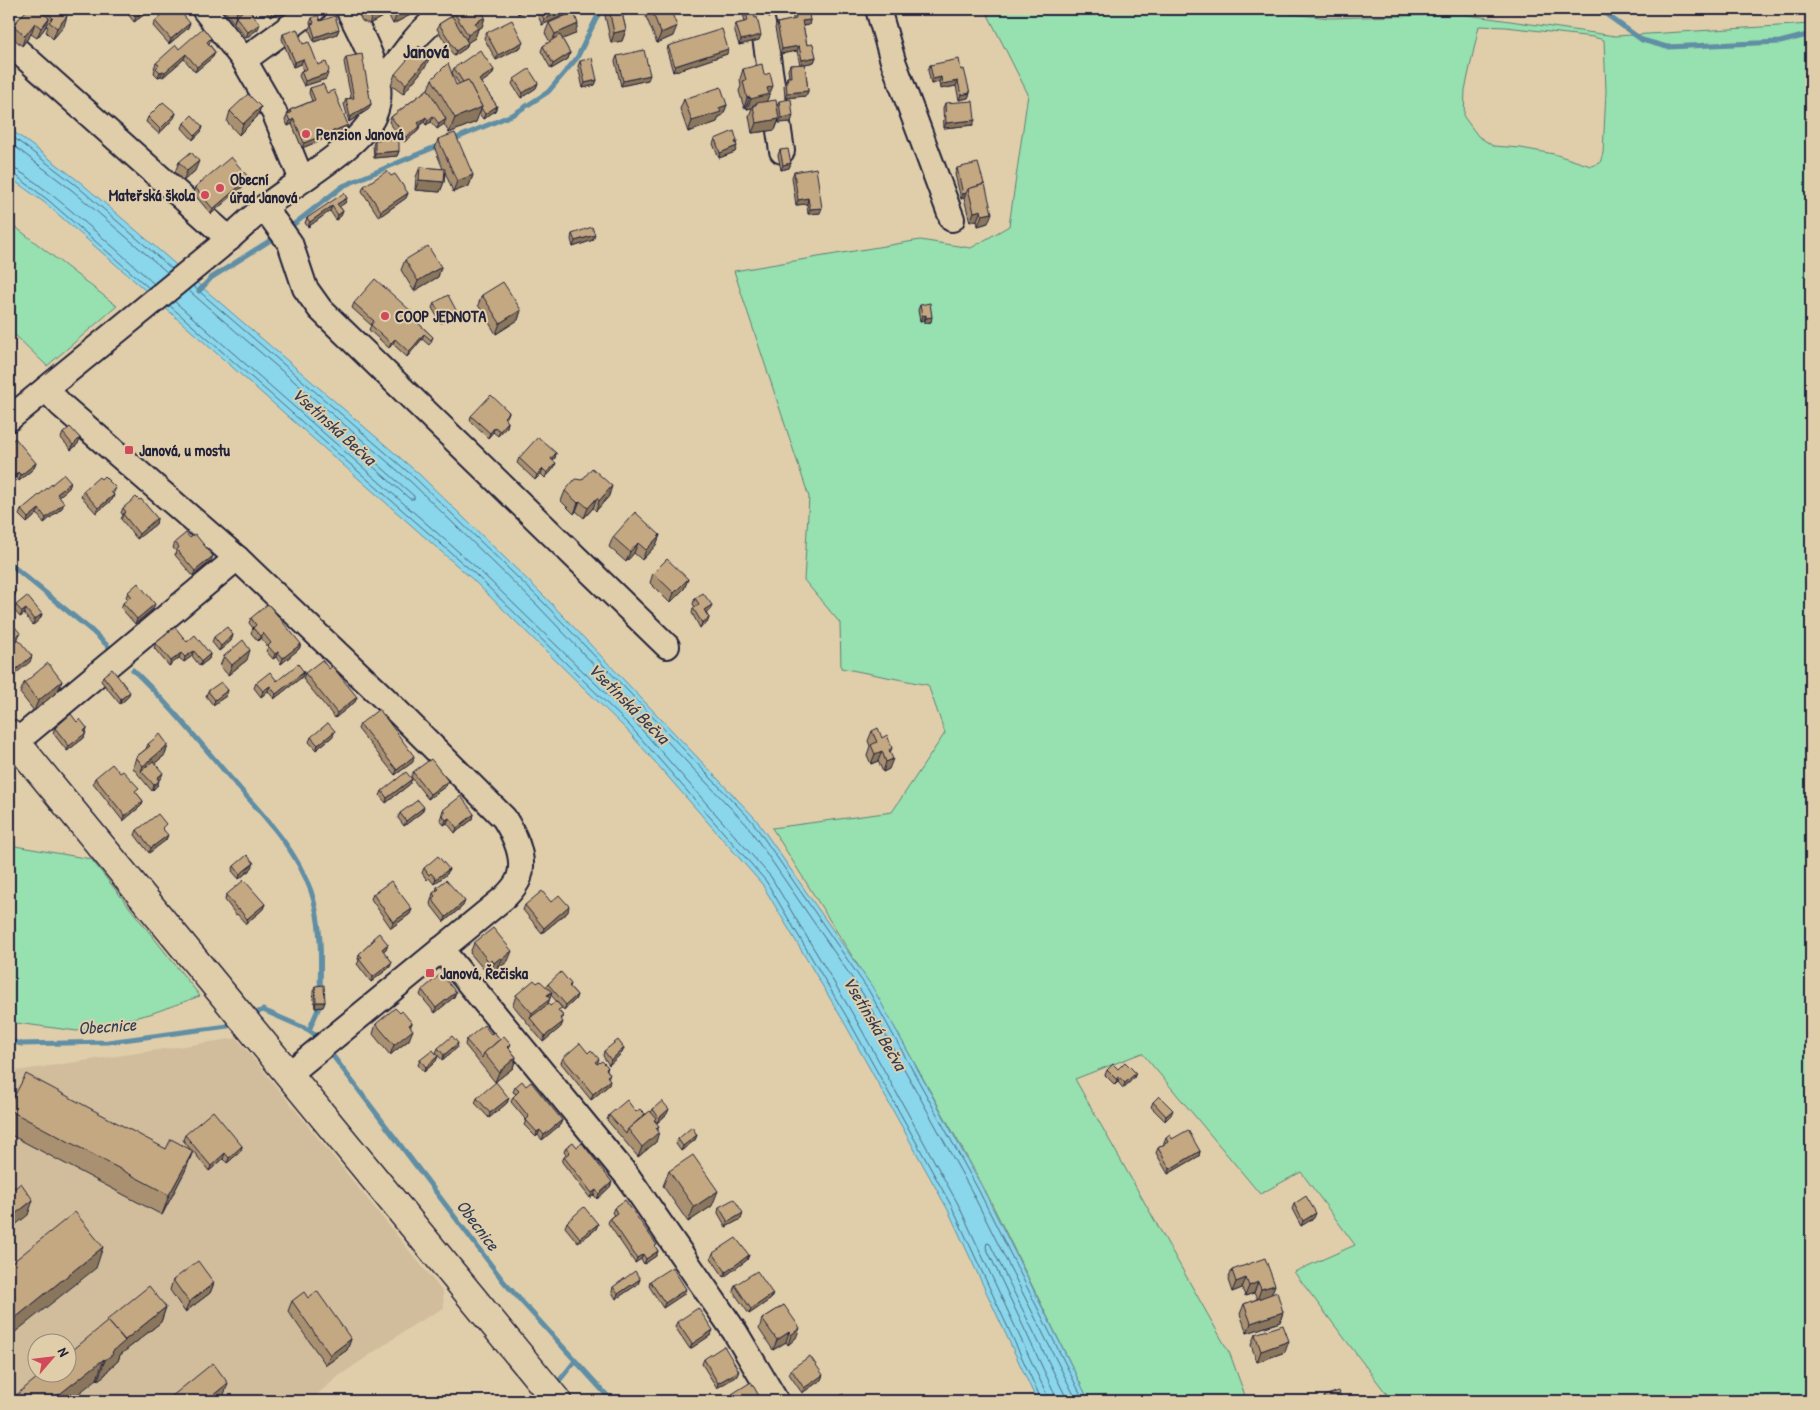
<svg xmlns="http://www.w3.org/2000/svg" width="1820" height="1410" font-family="'Patrick Hand',sans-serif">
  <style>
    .built { fill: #d1bd9b; fill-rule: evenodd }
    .green { fill: #97e0af; stroke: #5c8175; fill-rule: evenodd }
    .water { fill: #8ad6ea; stroke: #608ea4 }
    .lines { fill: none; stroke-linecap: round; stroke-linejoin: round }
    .shore { stroke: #4c6a81; stroke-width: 1 }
    .stream { stroke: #608ea4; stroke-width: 5 }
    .minor-casing { stroke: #22223b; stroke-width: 28 }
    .major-casing { stroke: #22223b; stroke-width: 31 }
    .minor { stroke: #e0ceab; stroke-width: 24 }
    .major { stroke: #e0ceab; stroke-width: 28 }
    .wall { fill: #a99070; stroke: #22223b }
    .shaded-wall { fill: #89765b; stroke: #22223b }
    .building { fill: #c4a882; stroke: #22223b }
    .poi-dot { fill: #d1495b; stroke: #e0ceab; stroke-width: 2 }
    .labels { text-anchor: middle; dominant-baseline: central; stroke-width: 4; stroke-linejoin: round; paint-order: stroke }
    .poi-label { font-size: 16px; font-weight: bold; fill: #22223b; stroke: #e0ceab; text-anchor: start }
    .water-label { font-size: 18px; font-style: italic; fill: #323d55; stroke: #e0ceab }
    .quarter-label { font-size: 19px; font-weight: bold; fill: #22223b; stroke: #e0ceab }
  </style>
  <rect width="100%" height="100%" fill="#e0ceab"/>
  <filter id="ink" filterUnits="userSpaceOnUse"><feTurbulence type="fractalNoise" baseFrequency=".02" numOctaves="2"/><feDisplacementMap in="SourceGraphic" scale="10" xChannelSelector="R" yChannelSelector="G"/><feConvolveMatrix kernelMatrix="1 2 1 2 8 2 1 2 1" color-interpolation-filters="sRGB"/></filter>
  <g filter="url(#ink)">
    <path class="built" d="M237 1038 443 1292 444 1308 415 1324 339 1376 309 1401H9V1072ZM38 1342H68V1372H38Z"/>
    <g class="green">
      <path d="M985 9H1243L1330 18 1461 14 1615 36 1811 24V1401H1392L1294 1272 1355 1245 1301 1172 1260 1194 1142 1053 1075 1079 1230 1354 1247 1401H1089L982 1184 877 996 772 828 892 812 945 733 928 685 841 668 840 623 804 580 809 497 734 271 920 240 971 248 1009 226 1028 94ZM1479 26 1506 27 1593 37 1604 40 1606 91 1603 153 1600 163 1591 166 1554 154 1521 148 1493 146 1478 136 1464 117 1465 90Z"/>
      <path d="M9 222 117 306 47 366 9 329Z"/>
      <path d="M9 845 91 859 200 996 150 1014 77 1031 9 1022Z"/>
    </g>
    <path class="water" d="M9 128 80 182 419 474 546 598 755 818 873 988 982 1187 1089 1401H1037L948 1210 844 1022 762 884 627 730 470 577 129 276 45 203 9 177Z"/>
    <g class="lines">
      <g class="shore">
        <path d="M9 134 77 186 172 269"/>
        <path d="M9 142 73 191 168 273"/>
        <path d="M9 167C27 168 134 265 154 284"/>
        <path d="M9 173 14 174 48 200 149 288"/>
        <path d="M193 286 415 478 543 602 752 821 869 991 978 1189 1084 1401"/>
        <path d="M188 290 411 482 538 606 747 825 863 994 972 1192 1077 1401"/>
        <path d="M174 301 478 569 635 722 771 877 854 1016 958 1204 1047 1395 1048 1401"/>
        <path d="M169 305 474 573 630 726 766 881 848 1019 952 1207 1042 1401"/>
        <path d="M353 445H356L414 496V499H410L353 449Z"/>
        <path d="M1055 1401 1054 1392 986 1247 987 1243 990 1244 1068 1401"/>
      </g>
      <g class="stream">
        <path d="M1349 9H1362"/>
        <path d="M1544 9 1603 12 1642 40 1667 47 1780 42 1811 34"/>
        <path d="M452 140 514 114 548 92 577 58 601 9"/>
        <path d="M289 228 343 186 442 144"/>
        <path d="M199 291 211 278 277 236"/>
        <path d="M9 563 92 631 113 651"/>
        <path d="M133 670C167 702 197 739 227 774 258 810 295 846 311 891 322 924 321 957 320 992"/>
        <path d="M251 1015 263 1010 309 1030 318 1037"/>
        <path d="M309 1030 320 1005V1000"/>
        <path d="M9 1041 22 1044 108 1042 228 1026 234 1023"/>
        <path d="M333 1056 504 1282 612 1401"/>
        <path d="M555 1386 575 1361"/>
      </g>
      <defs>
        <g id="minor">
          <path d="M204 9 244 60 274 112 302 180"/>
          <path d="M759 9 763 24 782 151"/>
          <path d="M878 9 893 61 952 219"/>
          <path d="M9 43 229 239"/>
          <path d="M244 60 314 9"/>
          <path d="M378 80C392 71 400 58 410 45 421 31 434 19 450 9"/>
          <path d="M264 207 290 243 305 288 320 309 667 646"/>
          <path d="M46 389 61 405 237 558 385 699 504 818C514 834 526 858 519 878 516 886 510 892 505 897L289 1074"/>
          <path d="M9 419C78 363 148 306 217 249 233 236 248 220 265 207 293 184 361 146 374 115 389 81 363 39 348 9"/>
          <path d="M16 742 237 558"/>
          <path d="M441 949 628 1177 735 1332 776 1401"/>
        </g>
        <path id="major" d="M9 734 557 1401"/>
      </defs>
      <use href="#minor" class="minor-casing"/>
      <use href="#major" class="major-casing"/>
      <use href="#minor" class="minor"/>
      <use href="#major" class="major"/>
    </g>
    <g class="wall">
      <path d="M28 9H58L64 26 53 39 46 32 48 27 47 26 45 28 37 38 31 34 22 46 10 35 13 25Z"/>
      <path d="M124 9H152L134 22Z"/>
      <path d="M223 9H248L258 29 246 38Z"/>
      <path d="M264 9H291L290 11 280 18 277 13 270 17Z"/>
      <path d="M356 9H416L414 13 393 24 388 14 369 24 362 21Z"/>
      <path d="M516 9H530L518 14Z"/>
      <path d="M535 9H572L571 12 542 25Z"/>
      <path d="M605 9H621L626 30 622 41 611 43 604 11Z"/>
      <path d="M649 9H670L673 36 657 43 646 17Z"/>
      <path d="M729 9H753L759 40 739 45 734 29 736 24 745 22 742 9 730 12Z"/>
      <path d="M768 9H801V11L810 20 809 25 803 26 807 45 816 57 814 62 805 64 808 91 806 96 785 98 784 85 787 77H789L788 70 790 65H800L797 51 780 54 775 28 777 23 793 20V17L794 12 769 17Z"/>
      <path d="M1601 9H1614L1612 13Z"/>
      <path d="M1795 9H1811L1798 15Z"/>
      <path d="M453 11 485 17 482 27 478 29 475 38 468 42 466 48 454 56 437 29 439 24 452 16Z"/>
      <path d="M312 18 339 29 337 34 314 42 309 29 311 25 310 23Z"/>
      <path d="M155 21 188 28 169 44 153 26Z"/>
      <path d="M549 23 575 34 562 39 570 53 568 59 551 69 541 51 543 46 550 42 545 33Z"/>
      <path d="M486 33 521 47 496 60 484 38Z"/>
      <path d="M283 34 303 44 318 65 326 79 304 86 299 76 301 71H303L301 64 293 67 282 39Z"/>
      <path d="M211 38 209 44 215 52 213 57 195 72 184 59 163 77 161 76 158 77 154 73 155 69 154 68 156 63 179 49Z"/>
      <path d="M668 46 727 54 673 72 667 51Z"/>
      <path d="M617 56 648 80 621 86 615 61Z"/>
      <path d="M346 57 371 104 369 109 349 122 344 104 346 99 351 98 344 62Z"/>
      <path d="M580 61 597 80 595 85 583 88 578 66Z"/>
      <path d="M930 65 961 70 970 93 968 98 959 100 956 86 940 89 939 82 931 84 928 70Z"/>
      <path d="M426 66 403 94 391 85 395 74Z"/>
      <path d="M454 68 494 70 492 75 481 83 497 106 495 111 483 119 479 113 476 122 449 133 444 124 437 129 431 122 426 125 424 122 420 125 418 131 404 142 389 122 391 117 428 89 432 79 456 85 459 84 452 73Z"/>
      <path d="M743 69 769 97H768L766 101 777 106 779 101 791 122 779 123V120L775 130 752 133 749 116 752 108 747 109 746 107 744 108 739 91 741 86 740 79Z"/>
      <path d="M514 79 538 83 536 88 521 98 512 84Z"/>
      <path d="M310 88 327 93 346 130 302 148 292 124 288 126 285 120 290 110 312 101 309 93Z"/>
      <path d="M684 99 727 105 723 115 719 117 717 122 688 132 680 109Z"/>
      <path d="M945 103 973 125 944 128 943 108Z"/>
      <path d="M261 107 257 117 239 135 227 122 230 111Z"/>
      <path d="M176 113 174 118 159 134 146 122 148 117Z"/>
      <path d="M184 123 203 127 201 132 193 140 182 128Z"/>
      <path d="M438 139 473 175 469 186 453 192 445 172 444 182 440 192 415 190 416 177 420 167 443 169 435 149Z"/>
      <path d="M715 139 737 141 735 152 719 158 713 144Z"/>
      <path d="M375 140 399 151 397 156 374 158 373 145Z"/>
      <path d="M780 150 791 163 789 168 781 170 778 155Z"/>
      <path d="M179 162 195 171 183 181 175 172Z"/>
      <path d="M957 168 988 223 978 226 977 220 970 222 964 198 961 199 955 174Z"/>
      <path d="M794 172 820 213 808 214 807 204 796 205 792 177Z"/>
      <path d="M247 183 211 214 193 193 195 187Z"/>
      <path d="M364 186 408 193 406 198 379 217 362 191Z"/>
      <path d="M347 198 345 203 339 206 343 211 341 216 336 220 330 211 308 227 305 223 307 218Z"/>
      <path d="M572 234 595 235 593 240 573 247 571 239Z"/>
      <path d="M405 260 441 267 438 277 414 291 401 270Z"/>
      <path d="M482 295 521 310 518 320 496 334 478 305Z"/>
      <path d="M354 303 419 324 433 337 431 342 429 345 422 339 407 357 393 344 389 348 369 330 371 325 352 308Z"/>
      <path d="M434 303 456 310 455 315 441 323 432 308Z"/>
      <path d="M920 305 931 322 924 323V320L920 321 918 310Z"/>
      <path d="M509 412 507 417 505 419 508 422 507 427 498 436 493 432 488 438 470 421 471 416Z"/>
      <path d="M63 433 78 444 71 450 61 438Z"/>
      <path d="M9 444 36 463 34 468 19 481 16 477Z"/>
      <path d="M556 453 555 458 553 461 554 468 545 478 541 474 535 480 517 463 519 458Z"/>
      <path d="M101 479 116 488 113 494 114 495 112 500 96 513 81 496 83 491Z"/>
      <path d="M71 482 69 488 58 497 64 503 62 508 44 523 37 514 27 523 19 515 21 510Z"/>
      <path d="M565 491 609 496 596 511 593 508 584 518 576 511 574 514 561 501Z"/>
      <path d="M139 500 157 518 156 524 137 539 121 519 123 515 121 513 123 508Z"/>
      <path d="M660 535 656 545 642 560 634 553 626 562 609 547 613 537Z"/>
      <path d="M175 542 211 561 193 576 175 555 176 551 173 548Z"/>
      <path d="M653 573 688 579 684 589 670 603 650 583Z"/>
      <path d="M128 592 153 609 135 624 121 608 123 603 128 599 126 597Z"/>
      <path d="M695 598 710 610 706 613 709 618 707 623 700 628 692 613 693 608 695 607 693 604Z"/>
      <path d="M16 605 42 614 40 619 33 625 24 614 20 617 14 610Z"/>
      <path d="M251 618 301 644 299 649 281 664 276 657 273 659 266 651 268 647 261 638 258 641 251 633 253 628 249 623Z"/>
      <path d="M233 635 231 641 219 651 212 642 214 637Z"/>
      <path d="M187 642 210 654 209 659 200 666 192 656 184 662 179 658 169 666 154 648 156 643Z"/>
      <path d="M224 656 247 660 228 675 220 666Z"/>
      <path d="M329 669 357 697 355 702 335 718 303 679 305 673Z"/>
      <path d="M304 672 302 677 274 699 268 691 261 697 254 688 256 683 277 681Z"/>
      <path d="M103 676 128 697 120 704 101 681Z"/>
      <path d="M62 681 58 691 34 711 20 693 24 683Z"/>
      <path d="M228 690 226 696 213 705 206 696 208 691Z"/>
      <path d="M77 722 87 728 84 738 67 751 53 733 55 728Z"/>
      <path d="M360 724 413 762 395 775 358 729Z"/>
      <path d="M872 731 882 738 892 748 890 753 889 769 883 772 878 761 871 764 867 755 870 746 868 741Z"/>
      <path d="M333 736 316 750 309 742 311 737Z"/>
      <path d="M148 744 168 745 165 755 155 763 161 778 159 780 157 786 152 791 133 768 136 757 146 749Z"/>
      <path d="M413 772 448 781 446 786 428 799 411 777Z"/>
      <path d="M120 773 143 801 141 806 123 821 93 783 95 778Z"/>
      <path d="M410 784 386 803 380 796 382 791Z"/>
      <path d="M424 807 422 812 404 826 398 818 400 813Z"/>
      <path d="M443 810 474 814 473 819 455 833 447 823 444 825 440 820Z"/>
      <path d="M137 830H164L166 840 149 853 135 835Z"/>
      <path d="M234 866 252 868 239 879 232 871Z"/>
      <path d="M424 868 449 869 447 874 434 884 429 878 427 880 422 873Z"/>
      <path d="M437 887 463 906 444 922 430 904 433 893 436 891Z"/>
      <path d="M373 894 412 909 410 914 391 928 371 899Z"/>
      <path d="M226 895 265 904 263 909 246 924 237 914 236 915 225 900Z"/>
      <path d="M551 902 568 912 542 933 523 910 525 905Z"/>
      <path d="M373 938 388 944 386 949 383 951 392 962 390 967 371 982 357 964 359 961 358 959 359 954 371 943Z"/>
      <path d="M474 943 508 961 498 969 497 968 490 973 488 970 486 972 470 953Z"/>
      <path d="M537 983 546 987 548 984H571L570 987 577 995 575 1000 564 1010 551 995 548 1004 550 1006 560 1012 563 1016 561 1020V1027L543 1042 513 1005 516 995Z"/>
      <path d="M315 986 325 1002 323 1007 315 1008 313 991Z"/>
      <path d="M422 990 456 992 454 997 435 1013 420 995Z"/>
      <path d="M400 1013 412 1023 410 1027 409 1040 390 1055 373 1034 376 1024Z"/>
      <path d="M491 1034 511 1044 509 1048 516 1057 513 1068 495 1082 465 1045 466 1040Z"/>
      <path d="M438 1048H457L442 1060 436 1053Z"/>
      <path d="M624 1048 622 1053 609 1065 603 1056 604 1051Z"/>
      <path d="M588 1053 599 1059 597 1064 608 1067 607 1070 610 1074 608 1078 610 1080 609 1085 591 1100 561 1063 563 1058Z"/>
      <path d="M438 1056 436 1061 424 1072 418 1065 420 1060Z"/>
      <path d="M1118 1069 1134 1078 1123 1088 1118 1082 1115 1085 1105 1075 1107 1070Z"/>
      <path d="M526 1086 562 1120 560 1125 542 1140 538 1135 536 1137 524 1125 526 1120 511 1102 513 1097 516 1094 513 1092 515 1087Z"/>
      <path d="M477 1098H509L507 1103 489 1118 475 1103Z"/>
      <path d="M1153 1102 1171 1115 1165 1121 1151 1107Z"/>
      <path d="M9 1106 166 1149 191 1150 183 1140 185 1135 242 1146 241 1151 227 1163 223 1159 209 1171 193 1151 185 1171 162 1215 9 1134Z"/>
      <path d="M653 1109 667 1114 657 1123 655 1120 658 1130 656 1142 638 1157 607 1120 609 1115 636 1112 645 1114 651 1113Z"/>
      <path d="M697 1135 695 1140 681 1151 676 1144 678 1139Z"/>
      <path d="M1166 1138 1200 1151 1199 1156 1168 1174 1156 1153 1158 1148 1164 1144V1143Z"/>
      <path d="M566 1147H577L612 1182 610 1187 597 1199 594 1195 590 1198 562 1162 564 1157 566 1155 564 1152Z"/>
      <path d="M669 1171 712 1206 688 1222 663 1186Z"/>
      <path d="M1294 1204 1314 1218 1301 1226 1292 1209Z"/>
      <path d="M719 1207 743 1213 741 1219 726 1227 718 1213Z"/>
      <path d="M614 1208 656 1248 658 1251 656 1256 644 1264 641 1259 635 1263 608 1223 610 1218 614 1215 612 1213Z"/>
      <path d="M567 1222 598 1224 596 1229 578 1243 565 1227Z"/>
      <path d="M713 1253 749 1255 747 1260 724 1277 711 1258Z"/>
      <path d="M1232 1270 1275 1285 1271 1294 1283 1312 1280 1322 1247 1333 1240 1314 1244 1304 1257 1299 1254 1293 1245 1296 1242 1288 1232 1292 1228 1280Z"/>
      <path d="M640 1279 638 1284 616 1299 612 1292 613 1287Z"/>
      <path d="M173 1280 214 1283 210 1293 185 1312 170 1290Z"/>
      <path d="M650 1281 684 1294 663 1308 649 1286Z"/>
      <path d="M735 1285 773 1294 771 1299 749 1314 733 1291Z"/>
      <path d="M308 1298 351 1339 347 1350 326 1365 288 1311 292 1301Z"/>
      <path d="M784 1305 796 1338 788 1345 786 1342 773 1350 759 1329 762 1319Z"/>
      <path d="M166 1307 161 1322 120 1355 118 1361 108 1370 106 1374 98 1380 97 1379 107 1320Z"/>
      <path d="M677 1322 711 1335 690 1349 675 1327Z"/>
      <path d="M1255 1334 1285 1352 1257 1362 1251 1345Z"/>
      <path d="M704 1359 737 1376 717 1388 702 1364Z"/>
      <path d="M791 1369 821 1380 802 1393 789 1374Z"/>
      <path d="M732 1394 762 1401H729Z"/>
    </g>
    <g class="shaded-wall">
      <path d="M147 9H152L134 22 136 17Z"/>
      <path d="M241 9H247L236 17 234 22 237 12Z"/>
      <path d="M277 9H278L277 13 270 17 272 12Z"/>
      <path d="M288 9H291L290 11 280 18 282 13Z"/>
      <path d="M382 9H390L388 14 369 24 373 14Z"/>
      <path d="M407 9H416L414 13 393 24 397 14Z"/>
      <path d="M520 9H530L518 14Z"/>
      <path d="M568 9H572L571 12 542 25 544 19Z"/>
      <path d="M731 9H742L730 12Z"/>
      <path d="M789 9H801L800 11 769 17 771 12Z"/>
      <path d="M1680 9H1714L1713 14 1679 13Z"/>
      <path d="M1802 9H1811L1798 15 1799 10Z"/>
      <path d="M67 16 64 26 53 39 57 28Z"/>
      <path d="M485 17 482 27 478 29 475 38 464 45 468 35 475 23Z"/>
      <path d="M49 18 45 28 37 38 41 28Z"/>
      <path d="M810 20 809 25 800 26 802 21Z"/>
      <path d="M35 23 31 34 22 46 25 36Z"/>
      <path d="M190 23 188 28 169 44 171 39Z"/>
      <path d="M260 24 258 29 246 38 248 32Z"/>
      <path d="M578 24 575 34 551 44 555 34Z"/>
      <path d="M677 26 673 36 657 43 661 33Z"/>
      <path d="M339 29 337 34 314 42 315 37Z"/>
      <path d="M626 30 622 41 611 43 614 33Z"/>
      <path d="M761 35 759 40 739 45 741 40Z"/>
      <path d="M523 42 521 47 496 60 498 55Z"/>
      <path d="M468 43 466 48 454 56 456 51Z"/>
      <path d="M799 46 797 51 780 54 782 49Z"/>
      <path d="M728 49 727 54 673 72 675 66Z"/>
      <path d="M215 52 213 57 195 72 197 67Z"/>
      <path d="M570 53 568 59 551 69 553 64Z"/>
      <path d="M186 54 184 59 163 77 165 72Z"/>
      <path d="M430 56 426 66 403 94 406 84Z"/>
      <path d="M816 57 814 62 801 65 802 60Z"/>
      <path d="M303 59 301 64 293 67 295 62Z"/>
      <path d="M494 70 492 75 477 86 479 80Z"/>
      <path d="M163 71 161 76 158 77 160 72Z"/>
      <path d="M328 73 326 79 304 86 305 81Z"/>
      <path d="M650 75 648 80 621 86 623 81Z"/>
      <path d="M941 77 939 82 931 84 933 79Z"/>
      <path d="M597 80 595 85 583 88 585 83Z"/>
      <path d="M958 81 956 86 940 89 942 84Z"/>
      <path d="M538 83 536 88 521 98 523 93Z"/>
      <path d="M773 86 765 105H756V103L754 107 753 105 752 108 747 109 751 99 767 88Z"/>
      <path d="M808 91 806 96 785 98 787 93Z"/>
      <path d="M970 93 968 98 959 100 961 95Z"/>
      <path d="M750 97 746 107 744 108 747 98Z"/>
      <path d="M371 104 369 109 349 122 350 117Z"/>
      <path d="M727 105 723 115 719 117 717 122 688 132 692 121 719 108Z"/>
      <path d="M497 106 495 111 483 119 485 114Z"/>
      <path d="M261 107 257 117 239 135 243 124Z"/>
      <path d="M482 107 476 122 449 133 455 118Z"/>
      <path d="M176 113 174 118 159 134 160 129Z"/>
      <path d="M433 116 431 122 426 125 428 120Z"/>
      <path d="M793 116 791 122 779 123 781 118Z"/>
      <path d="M426 117 424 122 416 128 418 123Z"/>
      <path d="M294 119 292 124 288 126 290 121Z"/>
      <path d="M446 119 444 124 437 129 439 124Z"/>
      <path d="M779 119 775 130 752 133 756 123Z"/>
      <path d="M975 120 973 125 944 128 946 123Z"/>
      <path d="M348 125 346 130 302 148 304 143Z"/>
      <path d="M420 126 418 131 404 142 406 137Z"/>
      <path d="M203 127 201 132 193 140 195 135Z"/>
      <path d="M737 146 735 152 719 158 720 153Z"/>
      <path d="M399 151 397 156 374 158 375 153Z"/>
      <path d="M199 161 195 171 183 181 187 171Z"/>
      <path d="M791 163 789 168 781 170 783 165Z"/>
      <path d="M473 175 469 186 453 192 457 181Z"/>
      <path d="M249 178 247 183 211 214 213 209Z"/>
      <path d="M419 180 444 182 440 192 415 190Z"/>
      <path d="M408 193 406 198 379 217 381 211Z"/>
      <path d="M966 193 964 198 961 199 963 194Z"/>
      <path d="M347 198 345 203 336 209 337 204Z"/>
      <path d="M808 198 807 204 796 205 798 200Z"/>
      <path d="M332 206 330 211 308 227 310 222Z"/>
      <path d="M822 208 820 213 808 214 810 209Z"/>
      <path d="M981 210 977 220 970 222 974 212Z"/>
      <path d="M343 211 341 216 336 220 338 215Z"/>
      <path d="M992 213 988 223 978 226 982 215Z"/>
      <path d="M595 235 593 240 573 247 575 241Z"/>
      <path d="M441 267 438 277 414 291 418 281Z"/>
      <path d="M456 310 455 315 441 323 443 318Z"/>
      <path d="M521 310 518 320 496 334 500 323Z"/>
      <path d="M926 315 924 320 920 321 922 316Z"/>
      <path d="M932 317 931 322 924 323 926 318Z"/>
      <path d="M424 334 422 339 407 357 409 352Z"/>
      <path d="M395 339 393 344 389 348 391 343Z"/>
      <path d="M509 412 507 417 502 423 504 417Z"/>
      <path d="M508 422 507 427 498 436 500 431Z"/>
      <path d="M495 427 493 432 488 438 490 433Z"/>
      <path d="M80 438 78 444 71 450 73 445Z"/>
      <path d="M556 453 555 458 549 464 551 459Z"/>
      <path d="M36 463 34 468 19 481 21 475Z"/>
      <path d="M556 463 554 468 545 478 547 473Z"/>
      <path d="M543 469 541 474 535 480 537 475Z"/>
      <path d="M18 472 16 477 9 483V480Z"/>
      <path d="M71 482 69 488 55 500 57 494Z"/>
      <path d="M612 486 609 496 596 511 599 501Z"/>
      <path d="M114 495 112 500 96 513 98 508Z"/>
      <path d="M597 498 593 508 584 518 588 508Z"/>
      <path d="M580 501 576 511 574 514 578 503Z"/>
      <path d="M64 503 62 508 44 523 46 518Z"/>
      <path d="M39 509 37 514 27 523 28 518Z"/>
      <path d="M157 518 156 524 137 539 139 534Z"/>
      <path d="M660 535 656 545 642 560 646 550Z"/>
      <path d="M638 543 634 553 626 562 630 552Z"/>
      <path d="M213 556 211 561 193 576 195 571Z"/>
      <path d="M688 579 684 589 670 603 674 593Z"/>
      <path d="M16 592 14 597 9 601V598Z"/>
      <path d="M155 604 153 609 135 624 137 619Z"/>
      <path d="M712 605 710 610 702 615 704 610Z"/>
      <path d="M26 609 24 614 20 617 22 612Z"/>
      <path d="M42 614 40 619 33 625 34 620Z"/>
      <path d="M709 618 707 623 700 628 702 623Z"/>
      <path d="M20 633 16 644 9 650V643Z"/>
      <path d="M263 633 261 638 258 641 260 636Z"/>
      <path d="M233 635 231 641 219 651 221 646Z"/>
      <path d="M301 644 299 649 281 664 283 658Z"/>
      <path d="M250 650 247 660 228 675 232 665Z"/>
      <path d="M194 651 192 656 184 662 185 657Z"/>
      <path d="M278 652 276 657 273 659 275 654Z"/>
      <path d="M181 653 179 658 169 666 171 661Z"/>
      <path d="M210 654 209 659 200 666 202 661Z"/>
      <path d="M32 656 30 662 9 679 11 674Z"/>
      <path d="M304 672 302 677 274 699 276 694Z"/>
      <path d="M62 681 58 691 34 711 38 701Z"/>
      <path d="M270 686 268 691 261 697 263 691Z"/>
      <path d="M228 690 226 696 213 705 215 700Z"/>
      <path d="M130 692 128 697 120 704 121 699Z"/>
      <path d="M357 697 355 702 335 718 337 713Z"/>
      <path d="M87 728 84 738 67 751 69 746Z"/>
      <path d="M335 731 333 736 316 750 318 745Z"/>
      <path d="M168 745 165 755 143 773 141 771 143 766Z"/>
      <path d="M882 751 878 761 871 764 875 754Z"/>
      <path d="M414 756 413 762 395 775 397 770Z"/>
      <path d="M893 759 889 769 883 772 886 762Z"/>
      <path d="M163 773 161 778 155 783 157 778Z"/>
      <path d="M412 779 410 784 386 803 387 798Z"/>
      <path d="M159 781 157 786 152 791 154 785Z"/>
      <path d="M448 781 446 786 428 799 430 794Z"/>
      <path d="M143 801 141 806 123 821 125 816Z"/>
      <path d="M424 807 422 812 404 826 406 821Z"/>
      <path d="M474 814 473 819 455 833 457 828Z"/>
      <path d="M449 818 447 823 444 825 446 820Z"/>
      <path d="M168 835 166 840 149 853 151 848Z"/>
      <path d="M254 863 252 868 239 879 240 874Z"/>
      <path d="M449 869 447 874 434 884 436 879Z"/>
      <path d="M465 901 463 906 444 922 446 917Z"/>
      <path d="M265 904 263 909 246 924 247 919Z"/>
      <path d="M569 906 568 912 542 933 544 928Z"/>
      <path d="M412 909 410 914 391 928 393 922Z"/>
      <path d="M388 944 386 949 380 954 382 949Z"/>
      <path d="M512 951 508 961 498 969 502 959Z"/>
      <path d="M500 958 497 968 490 973 494 963Z"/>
      <path d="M492 960 488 970 486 972 489 962Z"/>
      <path d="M392 962 390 967 371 982 373 977Z"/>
      <path d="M456 992 454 997 435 1013 436 1008Z"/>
      <path d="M552 992 546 1009 530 1018 532 1013 547 995Z"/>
      <path d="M577 995 575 1000 564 1010 566 1005Z"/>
      <path d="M316 1002H325L323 1007 315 1008Z"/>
      <path d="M563 1022 561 1027 543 1042 545 1036Z"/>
      <path d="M412 1023 408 1033 413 1030 409 1040 390 1055 394 1045 409 1025Z"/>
      <path d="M458 1043 457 1048 442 1060 444 1055Z"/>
      <path d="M624 1048 622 1053 609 1065 611 1060Z"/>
      <path d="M438 1056 436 1061 424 1072 426 1067Z"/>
      <path d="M516 1057 513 1068 495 1082 499 1072Z"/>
      <path d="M1136 1073 1134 1078 1123 1088 1125 1083Z"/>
      <path d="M1119 1077 1118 1082 1115 1085 1117 1080Z"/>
      <path d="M610 1080 609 1085 591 1100 593 1094Z"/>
      <path d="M509 1098 507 1103 489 1118 490 1113Z"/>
      <path d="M669 1109 667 1114 657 1123 659 1118Z"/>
      <path d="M1173 1110 1171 1115 1165 1121 1166 1116Z"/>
      <path d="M562 1120 560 1125 542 1140 544 1135Z"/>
      <path d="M659 1126 656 1135 659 1132 656 1142 638 1157 642 1147 656 1128Z"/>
      <path d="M540 1130 538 1135 536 1137 537 1132Z"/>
      <path d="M697 1135 695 1140 681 1151 683 1146Z"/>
      <path d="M242 1146 241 1151 227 1163 229 1158Z"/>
      <path d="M193 1151 185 1171 162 1215 169 1195Z"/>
      <path d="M1200 1151 1199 1156 1168 1174 1170 1169Z"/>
      <path d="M225 1153 223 1159 209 1171 211 1166Z"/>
      <path d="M612 1182 610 1187 597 1199 599 1194Z"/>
      <path d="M596 1190 594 1195 590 1198 592 1193Z"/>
      <path d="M718 1191 712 1206 688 1222 694 1207Z"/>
      <path d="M33 1200 28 1215 9 1230V1219Z"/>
      <path d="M743 1213 741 1219 726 1227 728 1222Z"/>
      <path d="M1316 1213 1314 1218 1301 1226 1303 1221Z"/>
      <path d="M598 1224 596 1229 578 1243 580 1238Z"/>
      <path d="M103 1247 96 1268 9 1337V1323Z"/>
      <path d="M658 1251 656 1256 644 1264 646 1259Z"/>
      <path d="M643 1254 641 1259 635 1263 637 1258Z"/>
      <path d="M749 1255 747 1260 724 1277 726 1272Z"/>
      <path d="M1246 1278 1242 1288 1232 1292 1236 1282Z"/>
      <path d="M640 1279 638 1284 616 1299 618 1294Z"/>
      <path d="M1258 1282 1254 1293 1245 1296 1249 1286Z"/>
      <path d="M214 1283 210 1293 185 1312 189 1302Z"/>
      <path d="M1275 1285 1271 1295 1257 1300 1261 1289Z"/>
      <path d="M686 1289 684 1294 663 1308 665 1303Z"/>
      <path d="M773 1294 771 1299 749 1314 751 1309Z"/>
      <path d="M166 1307 161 1322 120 1355 118 1361 108 1370 106 1374 98 1380 105 1360 112 1352 124 1341Z"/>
      <path d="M1283 1312 1280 1322 1247 1333 1251 1323Z"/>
      <path d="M800 1328 796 1338 788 1345 791 1335Z"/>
      <path d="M713 1330 711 1335 690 1349 692 1344Z"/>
      <path d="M789 1332 786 1342 773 1350 777 1340Z"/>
      <path d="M351 1339 347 1350 326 1365 330 1355Z"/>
      <path d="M1289 1341 1285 1352 1257 1362 1261 1351Z"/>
      <path d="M104 1359 97 1379 69 1401H51Z"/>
      <path d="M739 1371 737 1376 717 1388 718 1383Z"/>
      <path d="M823 1375 821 1380 802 1393 804 1388Z"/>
      <path d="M228 1383 223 1398 219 1401H206Z"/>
    </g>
    <g class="building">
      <path d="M28 9H58L67 16 57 28 49 22 53 18 45 11 43 13 49 18 41 28 35 23 25 36 13 25Z"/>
      <path d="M129 9H147L136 17Z"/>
      <path d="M169 9H178L190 23 171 39 155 21Z"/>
      <path d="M235 9H241L237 12Z"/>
      <path d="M245 9H248L260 24 248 32 236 17Z"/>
      <path d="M270 9H277L272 12Z"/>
      <path d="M280 9H288L282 13Z"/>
      <path d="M364 9H382L373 14 365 11Z"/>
      <path d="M394 9H407L397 14Z"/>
      <path d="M457 9H480L485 17 475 23 478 28 468 35 453 11Z"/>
      <path d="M539 9H568L544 19Z"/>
      <path d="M609 9H621L626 30 614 33Z"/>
      <path d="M651 9H670L677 26 661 33Z"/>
      <path d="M745 9H753L755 18 757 17 761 35 741 40 736 24 748 21Z"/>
      <path d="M770 9H789L771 12Z"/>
      <path d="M808 9 810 20 802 21 807 45 813 44 816 57 802 60 799 46 782 49 777 23 796 19 795 12Z"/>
      <path d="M574 12 578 24 555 34 549 23Z"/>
      <path d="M318 15 320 21 335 16 339 29 315 37 311 24 314 23 312 18Z"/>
      <path d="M452 16 468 43 456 51 439 24Z"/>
      <path d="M512 20 523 42 498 55 486 33Z"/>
      <path d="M203 28 211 38 207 42 215 52 197 67 186 54 165 72 163 71 160 72 156 68 159 65 156 63 176 45 179 49Z"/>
      <path d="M297 29 303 44 309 42 318 65 326 62 329 70 328 73 305 81 301 71 307 69 303 59 295 62 283 34Z"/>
      <path d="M722 29 728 49 675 66 668 46Z"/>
      <path d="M560 35 570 53 553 64 543 46Z"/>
      <path d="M419 46 430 56 406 84 395 74Z"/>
      <path d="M480 50 494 70 479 80 497 106 485 114 481 108 482 107 468 80 463 82 454 68Z"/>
      <path d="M644 50 650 75 623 81 617 56Z"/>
      <path d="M362 54 371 104 350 117 346 99 354 98 346 57Z"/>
      <path d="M592 58 597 80 585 83 580 61Z"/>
      <path d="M959 59 961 70 964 69 970 93 961 95 958 81 942 84 941 77 933 79 930 65Z"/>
      <path d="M448 63 456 85 468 80 482 107 455 118 432 79Z"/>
      <path d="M762 64 764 75 770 73 773 86 767 88 769 94 751 99 750 97 747 98 743 81 746 80 743 69Z"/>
      <path d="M805 64 808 91 787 93 786 80H788L787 77H791L790 65Z"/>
      <path d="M529 69 538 83 523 93 514 79Z"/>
      <path d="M323 84 327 93 334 90 348 125 304 143 294 119 290 121 287 114 291 113 290 110 315 100 310 88Z"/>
      <path d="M721 87 727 105 719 108 721 112 692 121 684 99Z"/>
      <path d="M428 89 446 119 439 124 433 116 428 120 426 117 418 123 420 126 406 137 391 117Z"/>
      <path d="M248 94 261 107 243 124 230 111Z"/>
      <path d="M791 99 793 116 781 118 779 101Z"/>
      <path d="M776 100 779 119 756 123 753 105H756V103Z"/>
      <path d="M973 101 975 120 946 123 945 103Z"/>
      <path d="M163 102 176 113 160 129 148 117Z"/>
      <path d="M192 115 203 127 195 135 184 123Z"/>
      <path d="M734 131 737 141 735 142 737 146 720 153 715 139Z"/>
      <path d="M455 133 473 175 457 181 438 139Z"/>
      <path d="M399 138V151L375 153V140Z"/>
      <path d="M788 149 791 163 783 165 780 150Z"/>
      <path d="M191 152 199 161 187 171 179 162Z"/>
      <path d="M231 157 249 178 213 209 195 187Z"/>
      <path d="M978 163 984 184 968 189 966 193 963 194 957 168Z"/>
      <path d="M420 167 445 169 444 182 419 180Z"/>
      <path d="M816 168 822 208 810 209 808 198 798 200 794 172Z"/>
      <path d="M387 171 391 176 395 174 408 193 381 211 364 186Z"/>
      <path d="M985 184 992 213 982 215 981 210 974 212 968 189Z"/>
      <path d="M344 193 347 198 337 204 343 211 338 215 332 206 310 222 307 218Z"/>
      <path d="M592 227 595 235 575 241 572 234Z"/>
      <path d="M428 246 441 267 418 281 405 260Z"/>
      <path d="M375 279 421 320 418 323 433 337 431 340 424 334 409 352 395 339 391 343 371 325 374 321 354 303Z"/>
      <path d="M503 282 521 310 500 323 482 295Z"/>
      <path d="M448 295 456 310 443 318 434 303Z"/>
      <path d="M930 303 932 317 926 318V315L922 316 920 305Z"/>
      <path d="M491 395 509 412 504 417 508 422 500 431 495 427 490 433 471 416Z"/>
      <path d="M70 427 80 438 73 445 63 433Z"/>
      <path d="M538 437 556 453 551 459 556 463 547 473 543 469 537 475 519 458Z"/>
      <path d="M15 438 36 463 21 475 18 472 9 480V444Z"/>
      <path d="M592 468 612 486 599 501 597 498 588 508 580 501 578 503 565 491 575 479 582 480Z"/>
      <path d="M64 474 71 482 57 494 64 503 46 518 39 509 28 518 21 510Z"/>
      <path d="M104 476 116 488 111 492 114 495 98 508 83 491 99 477 101 479Z"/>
      <path d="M136 497 139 500 141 499 157 518 139 534 123 514 126 512 123 508Z"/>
      <path d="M635 512 660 535 646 550 638 543 630 552 613 537Z"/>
      <path d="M186 533 190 538 195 534 213 556 195 571 177 550 179 547 175 542Z"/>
      <path d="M667 559 688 579 674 593 653 573Z"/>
      <path d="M138 583 155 604 137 619 123 603 131 596 128 592Z"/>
      <path d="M9 585 16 592 9 598Z"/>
      <path d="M703 593 712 605 704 610 709 618 702 623 693 608 699 604 695 598Z"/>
      <path d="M27 596 42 614 34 620 26 609 22 612 16 605Z"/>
      <path d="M268 604 301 644 283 658 278 652 275 654 268 646 271 643 263 633 260 636 253 628 256 625 251 618Z"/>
      <path d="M9 620 20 633 9 643Z"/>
      <path d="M175 627 187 642 195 635 210 654 202 661 194 651 185 657 181 653 171 661 156 643Z"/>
      <path d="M227 627 233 635 221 646 214 637Z"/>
      <path d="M18 639 32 656 11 674 9 672V646Z"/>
      <path d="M243 640 250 650 232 665 224 656Z"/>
      <path d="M322 660 329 669 332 666 357 697 337 713 305 673Z"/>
      <path d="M48 663 62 681 38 701 24 683Z"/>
      <path d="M298 664 304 672 276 694 270 686 263 691 256 683 270 672 277 681Z"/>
      <path d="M112 669 130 692 121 699 103 676Z"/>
      <path d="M221 682 228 690 215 700 208 691Z"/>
      <path d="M379 709 414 756 397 770 360 724Z"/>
      <path d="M71 714 77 722 80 719 87 728 84 731 86 733 69 746 55 728Z"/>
      <path d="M328 723 335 731 318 745 311 737Z"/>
      <path d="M878 728 882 738 887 735 892 748 889 750 893 759 886 762 882 751 875 754 871 745 877 742 872 731Z"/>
      <path d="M160 734 168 745 143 766 136 757 150 746 148 744Z"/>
      <path d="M431 759 448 781 430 794 413 772Z"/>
      <path d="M153 761 163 773 157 778 159 781 154 785 141 771Z"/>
      <path d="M112 764 120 773 123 771 139 788 135 791 143 801 125 816 95 778Z"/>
      <path d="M406 772 412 779 387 798 382 791Z"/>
      <path d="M461 796 474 814 457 828 449 818 446 820 442 815 445 813 443 810Z"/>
      <path d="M418 800 424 807 406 821 400 813Z"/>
      <path d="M158 814 166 824 162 828 168 835 151 848 137 830Z"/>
      <path d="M247 855 254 863 240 874 234 866Z"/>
      <path d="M438 856 449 869 436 879 431 873 429 875 424 868Z"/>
      <path d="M244 880 265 904 247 919 239 909 238 910 226 895Z"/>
      <path d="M446 880 465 901 446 917 432 899 435 896 433 893 439 889 437 887Z"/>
      <path d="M391 881 412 909 393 922 373 894Z"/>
      <path d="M542 891 551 902 559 895 569 906 544 928 525 905Z"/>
      <path d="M493 928 512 951 502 959 500 958 494 963 492 960 489 962 474 943Z"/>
      <path d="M379 933 388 944 382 949 392 962 373 977 359 959 362 957 359 954 374 940 373 938Z"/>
      <path d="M561 972 571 984 569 986 577 995 566 1005 548 984Z"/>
      <path d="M441 974 456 992 436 1008 422 990Z"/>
      <path d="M534 980 537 983 540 981 552 992 547 995 550 999 532 1013 516 995Z"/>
      <path d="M324 985 325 1002H316L315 986Z"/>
      <path d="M556 1001 562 1008 558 1010 563 1016 560 1018 563 1022 545 1036 530 1018 548 1004 550 1006Z"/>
      <path d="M395 1008 400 1013 402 1011 412 1023 409 1025 413 1030 394 1045 376 1024Z"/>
      <path d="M484 1025 491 1034 494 1032 500 1039 484 1053 482 1058 466 1040Z"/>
      <path d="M452 1036 458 1043 444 1055 438 1048Z"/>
      <path d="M504 1036 511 1044 508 1047 516 1057 499 1072 484 1053Z"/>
      <path d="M618 1040 624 1048 611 1060 604 1051Z"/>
      <path d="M580 1043 588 1053 591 1050 599 1059 595 1062 597 1064 602 1061 608 1067 606 1069 610 1074 607 1076 610 1080 593 1094 563 1058Z"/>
      <path d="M433 1050 438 1056 426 1067 420 1060Z"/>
      <path d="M1125 1062 1136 1073 1125 1083 1119 1077 1117 1080 1107 1070 1113 1064 1118 1069Z"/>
      <path d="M26 1074 166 1149 171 1139 193 1151 169 1195 9 1110V1106Z"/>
      <path d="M522 1081 526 1086 531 1082 562 1120 544 1135 540 1130 537 1132 526 1120 529 1117 513 1097 519 1091 515 1087Z"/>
      <path d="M496 1082 509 1098 490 1113 477 1098Z"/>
      <path d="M1159 1096 1173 1110 1166 1116 1153 1102Z"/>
      <path d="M627 1100 636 1112 640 1109 645 1114 628 1129 626 1134 609 1115Z"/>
      <path d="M662 1101 669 1109 659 1118 653 1109Z"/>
      <path d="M213 1111 242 1146 229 1158 225 1153 211 1166 185 1135Z"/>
      <path d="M650 1111 656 1118 654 1120 659 1126 656 1128 659 1132 642 1147 628 1129Z"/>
      <path d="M692 1127 697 1135 683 1146 678 1139Z"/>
      <path d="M1188 1130 1200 1151 1170 1169 1158 1148 1168 1142 1166 1138 1170 1135 1172 1139Z"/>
      <path d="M573 1142 577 1147 582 1143 612 1182 599 1194 596 1190 592 1193 564 1157 570 1152 566 1147Z"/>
      <path d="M693 1155 718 1191 694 1207 669 1171Z"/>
      <path d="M9 1181 15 1188 21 1183 33 1200 9 1219Z"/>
      <path d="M1306 1196 1316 1213 1303 1221 1294 1204Z"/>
      <path d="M734 1199 743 1213 728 1222 719 1207Z"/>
      <path d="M625 1200 657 1245 655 1246 658 1251 646 1259 643 1254 637 1258 610 1218 617 1213 614 1208Z"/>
      <path d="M584 1207 598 1224 580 1238 567 1222Z"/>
      <path d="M75 1212 103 1247 9 1323V1265Z"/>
      <path d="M736 1238 749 1255 726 1272 713 1253Z"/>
      <path d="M1265 1258 1275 1285 1261 1289 1258 1282 1249 1286 1246 1278 1236 1282 1232 1270Z"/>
      <path d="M198 1261 214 1283 189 1302 173 1280Z"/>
      <path d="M672 1267 686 1289 665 1303 650 1281Z"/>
      <path d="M635 1271 640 1279 618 1294 613 1287Z"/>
      <path d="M757 1271 773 1294 751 1309 735 1285Z"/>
      <path d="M149 1286 166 1307 125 1340 108 1321 107 1322V1320Z"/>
      <path d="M317 1291 351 1339 330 1355 292 1301 304 1292 308 1298Z"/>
      <path d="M1277 1292 1283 1312 1251 1323 1244 1304Z"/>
      <path d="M784 1305 800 1328 791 1335 789 1332 777 1340 762 1319Z"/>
      <path d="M698 1308 713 1330 692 1344 677 1322Z"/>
      <path d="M108 1321 125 1341 112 1352 113 1354 105 1360 104 1359 51 1401H9L44 1372H68V1354Z"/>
      <path d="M1283 1325 1289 1341 1261 1351 1255 1334Z"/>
      <path d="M724 1346 739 1371 718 1383 704 1359Z"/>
      <path d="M810 1356 823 1375 804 1388 791 1369Z"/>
      <path d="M213 1363 228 1383 206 1401H166Z"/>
      <path d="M751 1382 762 1401H736L732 1394Z"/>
      <path d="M1339 1391 1342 1401H1325L1324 1396Z"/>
      <path d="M843 1394 848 1401H832Z"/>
    </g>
  </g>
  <g class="poi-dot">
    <circle cx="306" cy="134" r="5"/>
    <circle cx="220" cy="188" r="5"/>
    <circle cx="205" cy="195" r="5"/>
    <circle cx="385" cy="316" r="5"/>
    <rect x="124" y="445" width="10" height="10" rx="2.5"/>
    <rect x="425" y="968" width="10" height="10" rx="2.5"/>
  </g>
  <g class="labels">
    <g class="poi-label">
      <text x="316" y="134">Penzion Janová</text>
      <text x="230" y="179">Obecní<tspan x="230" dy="18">úřad Janová</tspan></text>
      <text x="195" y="195" text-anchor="end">Mateřská škola</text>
      <text x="395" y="316">COOP JEDNOTA</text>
      <text x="139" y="450">Janová, u mostu</text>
      <text x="440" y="973">Janová, Řečiska</text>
    </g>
    <g class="water-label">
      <text transform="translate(334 426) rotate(42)">Vsetínská Bečva</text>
      <text transform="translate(629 703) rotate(45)">Vsetínská Bečva</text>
      <text transform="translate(875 1023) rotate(59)">Vsetínská Bečva</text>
      <text transform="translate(107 1026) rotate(-4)">Obecnice</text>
      <text transform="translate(478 1225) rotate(53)">Obecnice</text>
    </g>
    <g class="quarter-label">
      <text x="426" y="51">Janová</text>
    </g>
  </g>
  <rect width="1820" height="1410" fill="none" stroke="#e0ceab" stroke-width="30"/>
  <rect x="15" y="15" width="1790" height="1380" fill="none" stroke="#22223b" stroke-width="2" filter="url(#ink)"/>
  <g transform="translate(52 1358) rotate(62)"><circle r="24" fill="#e0ceab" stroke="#94897e"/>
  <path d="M0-4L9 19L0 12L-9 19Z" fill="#d1495b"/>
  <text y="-8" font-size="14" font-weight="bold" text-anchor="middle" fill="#22223b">N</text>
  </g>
</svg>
